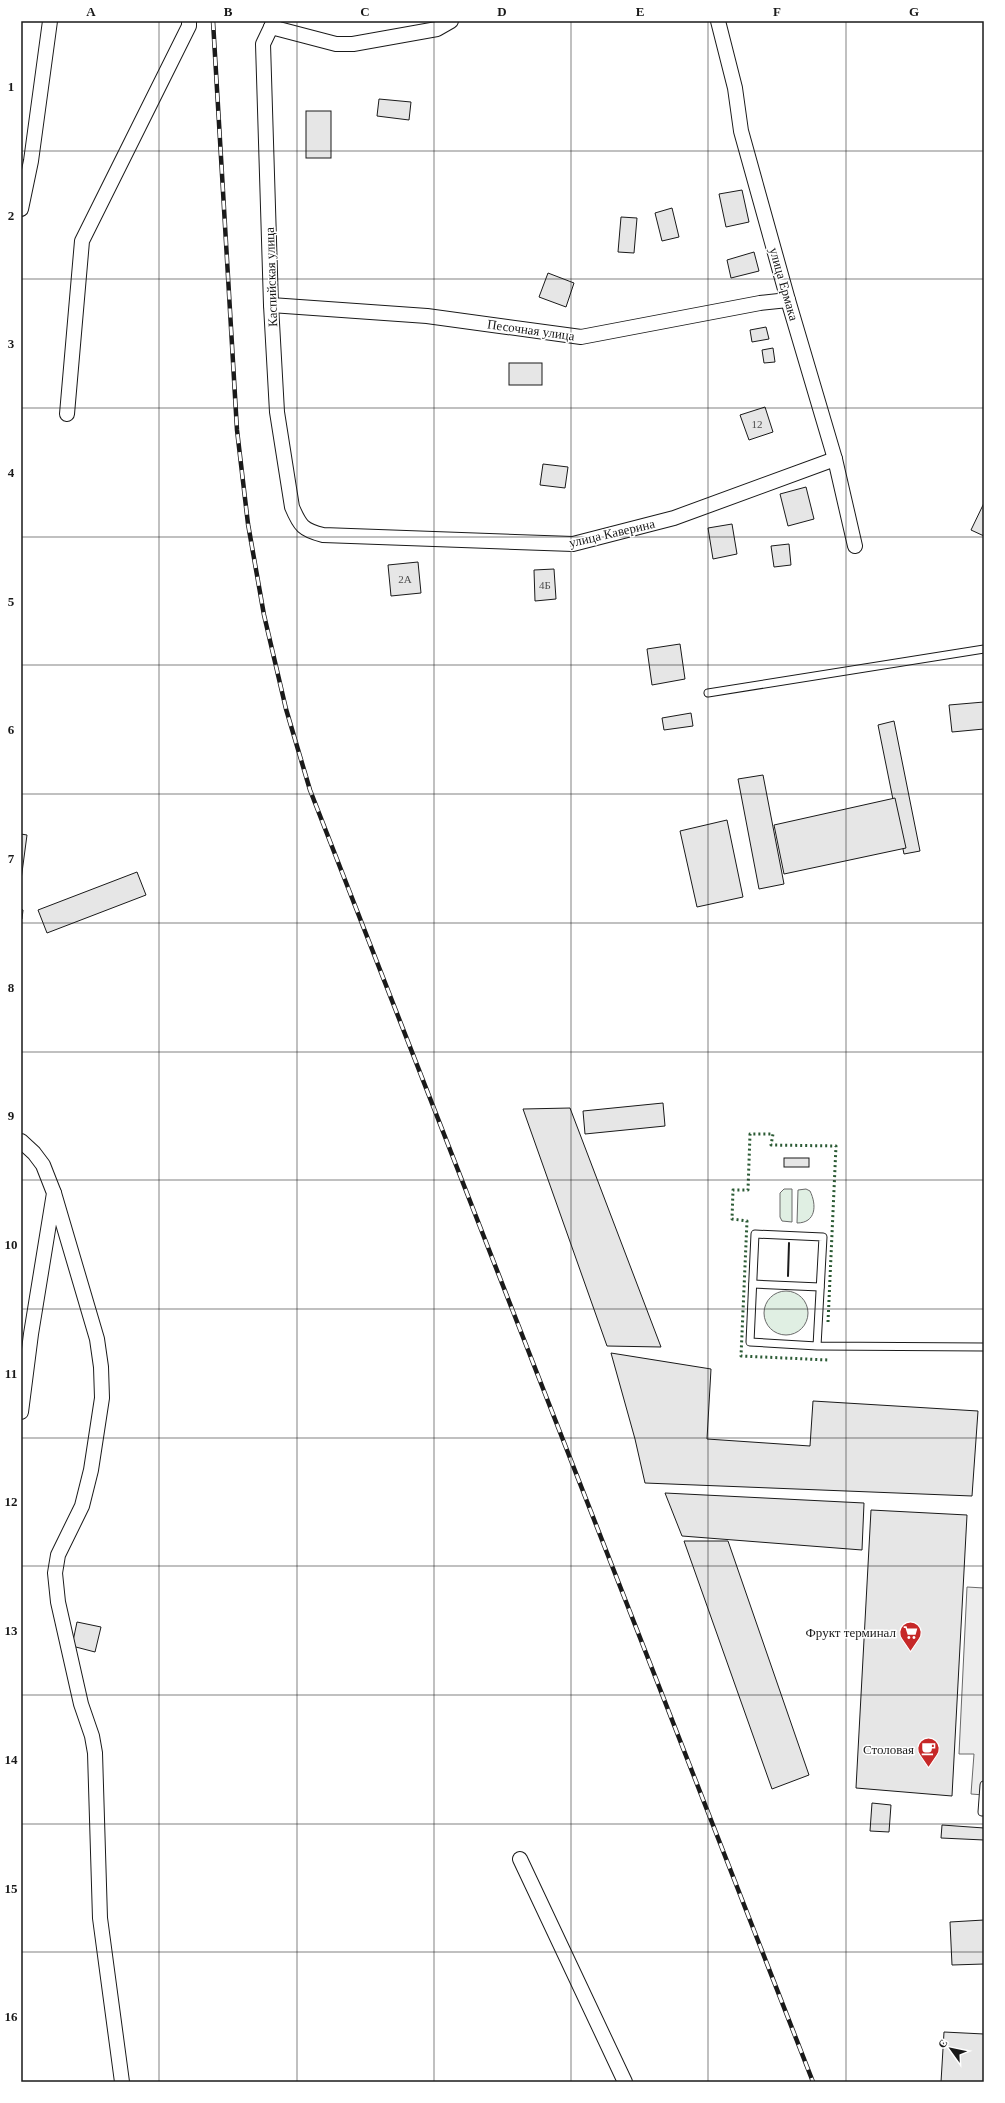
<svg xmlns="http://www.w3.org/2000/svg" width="1005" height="2103" font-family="'Times New Roman',serif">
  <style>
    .green { fill: #e0efe3; stroke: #6a6a6a }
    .parking { fill: #ededed; stroke: #6a6a6a }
    .building { fill: #e6e6e6; stroke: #1a1a1a }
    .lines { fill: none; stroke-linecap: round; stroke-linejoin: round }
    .service-casing { stroke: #1a1a1a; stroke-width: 9 }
    .minor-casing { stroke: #1a1a1a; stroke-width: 16 }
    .service { stroke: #fff; stroke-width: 7 }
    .minor { stroke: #fff; stroke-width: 14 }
    .rail-casing { stroke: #1a1a1a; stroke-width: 4.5 }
    .rail { stroke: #fff; stroke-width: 3; stroke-dasharray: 9; stroke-linecap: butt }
    .hedge { stroke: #2b5a34; stroke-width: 3; stroke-dasharray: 2 3; stroke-linecap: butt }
    .wall { stroke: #1a1a1a; stroke-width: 2 }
    .grid { fill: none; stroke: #1a1a1a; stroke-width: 1; stroke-opacity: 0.55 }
    .labels { text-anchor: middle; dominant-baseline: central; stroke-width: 3; stroke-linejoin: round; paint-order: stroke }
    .number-label { font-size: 11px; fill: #4d4d4d }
    .street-label { font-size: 13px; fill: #1a1a1a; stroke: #fff }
    .poi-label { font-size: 13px; fill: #1a1a1a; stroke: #fff; text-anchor: end }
    .neatline { fill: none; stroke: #1a1a1a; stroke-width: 1.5 }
    .grid-label { font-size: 13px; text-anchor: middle; font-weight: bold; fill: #1a1a1a }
  </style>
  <rect width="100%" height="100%" fill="#fff"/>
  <g class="green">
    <path d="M784 1189H792V1222L782 1221 780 1217V1193Z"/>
    <path d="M806 1189 810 1191C817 1205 816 1223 797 1223L798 1190Z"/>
    <circle cx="786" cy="1313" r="22"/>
  </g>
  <path class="parking" d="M967 1587 984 1588V1795L971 1794 974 1754H959Z"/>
  <g class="building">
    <path d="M379 99 411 102 409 120 377 116Z"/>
    <rect x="306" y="111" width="25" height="47"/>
    <path d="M742 190 749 222 726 227 719 194Z"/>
    <path d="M672 208 679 237 662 241 655 213Z"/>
    <path d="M621 217 637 218 634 253 618 252Z"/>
    <path d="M754 252 759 271 731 278 727 260Z"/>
    <path d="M548 273 574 283 566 307 539 297Z"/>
    <path d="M766 327 769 339 752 342 750 330Z"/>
    <path d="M773 348 775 362 764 363 762 350Z"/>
    <rect x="509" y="363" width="33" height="22"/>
    <path d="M765 407 773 432 749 440 740 415Z"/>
    <path d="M543 464 568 467 565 488 540 485Z"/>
    <path d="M806 487 814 519 788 526 780 494Z"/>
    <path d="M984 503V536L971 530Z"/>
    <path d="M732 524 737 554 713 559 708 528Z"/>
    <path d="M789 544 791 565 774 567 771 546Z"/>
    <path d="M418 562 421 593 391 596 388 565Z"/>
    <path d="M554 569 556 599 535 601 534 570Z"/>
    <path d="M680 644 685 679 652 685 647 649Z"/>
    <path d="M984 702V729L952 732 949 705Z"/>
    <path d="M691 713 693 726 664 730 662 718Z"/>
    <path d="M894 721 920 851 904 854 878 725Z"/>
    <path d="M763 775 784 884 759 889 738 779Z"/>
    <path d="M895 798 906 848 784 874 774 825Z"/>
    <path d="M727 820 743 897 697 907 680 831Z"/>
    <path d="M21 834 27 835 21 880Z"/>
    <path d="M137 872 146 895 47 933 38 910Z"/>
    <path d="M21 909 23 910 22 919 21 918Z"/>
    <path d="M663 1103 665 1126 585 1134 583 1111Z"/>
    <path d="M570 1108 661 1347 607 1346 523 1109Z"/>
    <rect x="784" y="1158" width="25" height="9"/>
    <path d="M611 1353 711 1369 707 1439 810 1446 813 1401 978 1411 972 1496 645 1483 635 1439Z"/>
    <path d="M665 1493 864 1503 862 1550 682 1536Z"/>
    <path d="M871 1510 967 1515 952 1796 856 1788Z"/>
    <path d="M684 1541H728L809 1775 772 1789Z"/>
    <path d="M77 1622 101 1627 95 1652 72 1646Z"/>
    <path d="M872 1803 891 1805 889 1832 870 1831Z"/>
    <path d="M942 1825 984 1828V1840L941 1838Z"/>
    <path d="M984 1920V1964L952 1965 950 1922Z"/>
    <path d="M944 2032 984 2034V2082H941Z"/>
  </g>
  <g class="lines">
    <defs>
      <g id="service">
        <path d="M708 693 984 649"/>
        <path d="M753 1284 820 1287"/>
        <path d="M817 1346 823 1237 755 1234 750 1342 817 1346 984 1347"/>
        <path d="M984 1785 982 1812H984"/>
      </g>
      <g id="minor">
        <path d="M274 21 263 44 271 305 277 412 292 507C300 526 303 530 323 535L573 544 674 518 835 459"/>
        <path d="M718 21 735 88 741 131 788 300 835 459 855 546"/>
        <path d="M271 27 336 44H353L437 29 451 21"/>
        <path d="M21 209 31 161 50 21"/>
        <path d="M271 305 427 316 581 337 760 303 788 300"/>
        <path d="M67 414 82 241 189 26V21"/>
        <path d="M21 1141 34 1153 43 1165 54 1193 31 1334 21 1412"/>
        <path d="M54 1193 97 1339 101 1367 102 1398 91 1470 82 1506 58 1555 55 1573 58 1602 81 1704 92 1736 95 1753 100 1918 122 2082"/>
        <path d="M520 1859 625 2082"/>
      </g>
    </defs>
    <use href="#service" class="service-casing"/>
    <use href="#minor" class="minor-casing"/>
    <use href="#service" class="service"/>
    <use href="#minor" class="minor"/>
    <defs>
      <path id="rail" d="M213 21 237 430 248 524 264 615 286 709 310 790 813 2082"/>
    </defs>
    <use href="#rail" class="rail-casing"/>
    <use href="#rail" class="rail"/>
    <path class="hedge" d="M828 1322 836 1146 771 1145 773 1134H750L748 1190H733L732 1219 747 1221 741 1356 828 1360"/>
    <path class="wall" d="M788 1276 789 1243"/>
  </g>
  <path class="grid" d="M159 21V2082M297 21V2082M434 21V2082M571 21V2082M708 21V2082M846 21V2082M21 151H984M21 279H984M21 408H984M21 537H984M21 665H984M21 794H984M21 923H984M21 1052H984M21 1180H984M21 1309H984M21 1438H984M21 1566H984M21 1695H984M21 1824H984M21 1952H984"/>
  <defs>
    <symbol id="supermarket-pin" viewBox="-11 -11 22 30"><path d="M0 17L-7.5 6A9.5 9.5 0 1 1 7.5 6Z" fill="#c62828" stroke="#fff"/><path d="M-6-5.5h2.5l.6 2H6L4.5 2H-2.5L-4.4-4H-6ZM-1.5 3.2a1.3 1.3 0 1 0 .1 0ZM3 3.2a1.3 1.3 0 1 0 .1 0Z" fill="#fff"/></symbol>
    <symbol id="cafe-pin" viewBox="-11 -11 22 30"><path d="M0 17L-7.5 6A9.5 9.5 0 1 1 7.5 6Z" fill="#c62828" stroke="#fff"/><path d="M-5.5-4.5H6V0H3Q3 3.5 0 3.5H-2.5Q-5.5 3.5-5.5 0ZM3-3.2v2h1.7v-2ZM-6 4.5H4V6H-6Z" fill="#fff"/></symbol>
  </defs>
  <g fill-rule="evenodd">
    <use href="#supermarket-pin" x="898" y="1620" width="25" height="34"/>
    <use href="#cafe-pin" x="916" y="1736" width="25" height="34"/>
  </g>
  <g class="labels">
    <g class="number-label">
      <text x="757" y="424">12</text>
      <text x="405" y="579">2А</text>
      <text x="545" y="585">4Б</text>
    </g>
    <g class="street-label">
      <text transform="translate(271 277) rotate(-92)">Каспийская улица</text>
      <text transform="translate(784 284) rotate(74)">улица Ермака</text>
      <text transform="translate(531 330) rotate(8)">Песочная улица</text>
      <text transform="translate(612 533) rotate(-13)">улица Каверина</text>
    </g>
    <g class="poi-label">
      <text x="896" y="1632">Фрукт терминал</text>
      <text x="914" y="1749">Столовая</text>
    </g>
  </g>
  <rect width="1005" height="2103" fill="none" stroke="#ffffff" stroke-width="44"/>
  <g transform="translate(951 2049) rotate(303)" stroke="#ffffff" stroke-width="3" paint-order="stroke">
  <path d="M0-3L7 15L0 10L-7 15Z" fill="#1a1a1a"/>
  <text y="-6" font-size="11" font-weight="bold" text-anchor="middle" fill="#1a1a1a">С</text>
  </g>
  <rect x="22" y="22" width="961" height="2059" class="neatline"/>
  <g class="grid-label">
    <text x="91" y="16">A</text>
    <text x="228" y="16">B</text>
    <text x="365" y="16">C</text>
    <text x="502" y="16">D</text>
    <text x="640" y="16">E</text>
    <text x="777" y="16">F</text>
    <text x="914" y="16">G</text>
    <text x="11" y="91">1</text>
    <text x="11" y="220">2</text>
    <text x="11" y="348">3</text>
    <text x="11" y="477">4</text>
    <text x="11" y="606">5</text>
    <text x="11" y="734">6</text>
    <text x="11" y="863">7</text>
    <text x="11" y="992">8</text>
    <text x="11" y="1120">9</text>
    <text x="11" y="1249">10</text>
    <text x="11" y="1378">11</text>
    <text x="11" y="1506">12</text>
    <text x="11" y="1635">13</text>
    <text x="11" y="1764">14</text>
    <text x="11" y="1893">15</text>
    <text x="11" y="2021">16</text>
  </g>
</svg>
